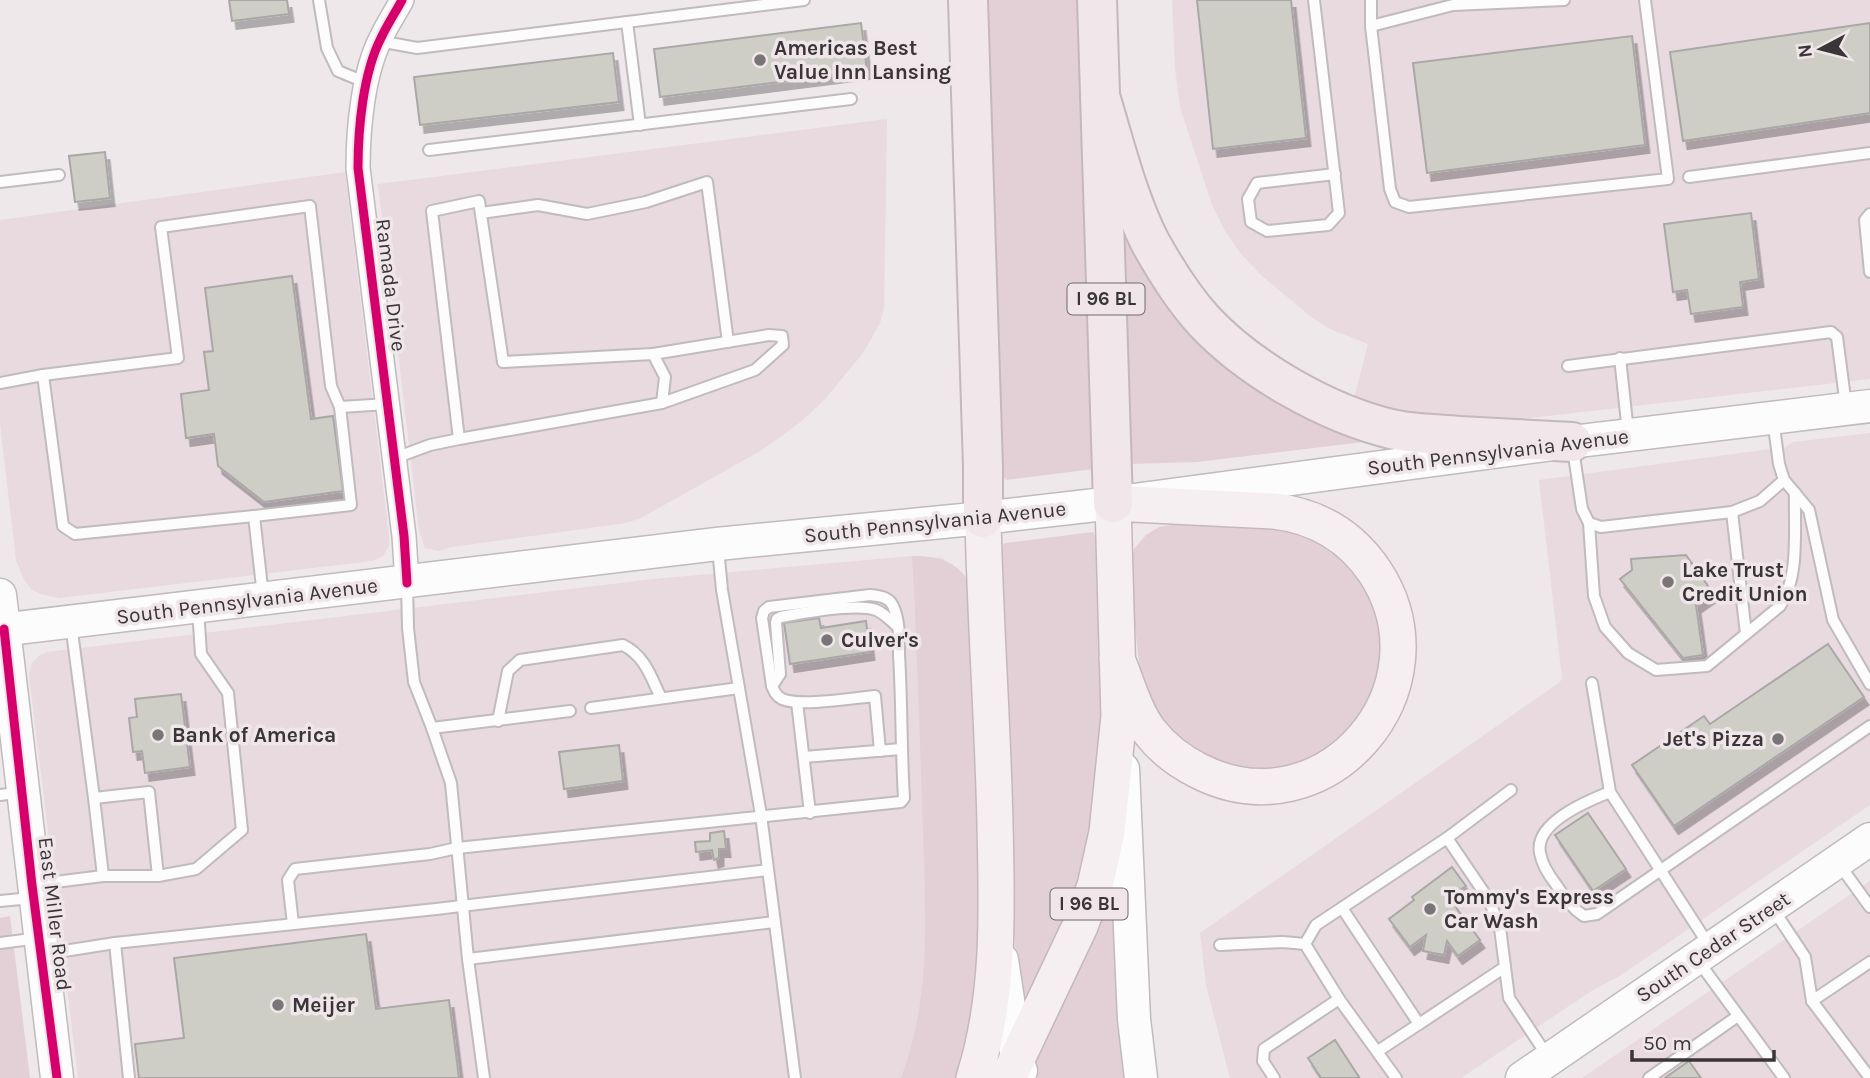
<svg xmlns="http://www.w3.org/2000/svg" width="1870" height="1078" font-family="Karla,sans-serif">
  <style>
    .built { fill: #e8dadf }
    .green { fill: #e2d0d6 }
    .building { fill: #cecec6; stroke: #aaa8a7; stroke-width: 2; filter: url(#shadow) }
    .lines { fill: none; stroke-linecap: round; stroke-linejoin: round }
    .lane-casing { stroke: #c0bbbd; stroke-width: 14 }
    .street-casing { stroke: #c0bbbd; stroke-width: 26 }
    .secondary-casing { stroke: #c0bbbd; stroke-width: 35 }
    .primary-casing { stroke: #c5b8bc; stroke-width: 38 }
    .highway-casing { stroke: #c5b8bc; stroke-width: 42 }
    .lane { stroke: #fcfcfc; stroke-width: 10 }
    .street { stroke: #fcfcfc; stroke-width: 23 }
    .secondary { stroke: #fcfcfc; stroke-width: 32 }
    .primary { stroke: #f6eff2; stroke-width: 35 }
    .highway { stroke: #f1e6ea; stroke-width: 38 }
    .cycleway-casing { stroke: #f0e6e9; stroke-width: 13 }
    .cycleway { stroke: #d6006c; stroke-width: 9 }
    .poi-dot { fill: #797476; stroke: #f0e6e9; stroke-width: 2.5 }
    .labels { text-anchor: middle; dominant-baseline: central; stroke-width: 7; stroke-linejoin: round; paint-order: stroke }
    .shield { fill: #f0e6e9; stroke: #716b6c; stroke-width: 2 }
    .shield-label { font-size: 19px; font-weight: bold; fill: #3a3637 }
    .poi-label { font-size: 21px; font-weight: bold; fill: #3a3637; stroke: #f0e6e9; text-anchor: start }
    .street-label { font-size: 21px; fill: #3a3637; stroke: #f0e6e9 }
  </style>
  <defs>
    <filter id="shadow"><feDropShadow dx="4.5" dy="8" stdDeviation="0" flood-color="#0004"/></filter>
  </defs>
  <rect width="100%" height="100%" fill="#eee8ea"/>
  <g class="built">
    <path d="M1172 0H1870V379L1521 419 1486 421 1414 417 1353 402 1368 344 1330 329 1314 319 1261 275 1241 254 1225 231 1212 205 1180 107 1175 68Z"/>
    <path d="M887 119 884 308 880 323 863 353 825 399 802 421 762 450 641 518 626 523 452 547 439 551 425 548 419 530 378 184Z"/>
    <path d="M345 172 389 535V546L383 556 372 561 59 598 41 594 31 589 24 580 16 560 0 424V220Z"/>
    <path d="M1870 433V805L1618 977 1593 990 1461 1078H1230L1206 985 1200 933 1560 682 1562 678 1539 480 1785 447 1793 442Z"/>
    <path d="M912 556 942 558 964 574 960 1078H78L29 675 32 663 40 655 47 652 653 579Z"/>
    <path d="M1870 881V1078H1582Z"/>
  </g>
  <g class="green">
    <path d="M983 0H1081L1094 469 1006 480 1000 473Z"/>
    <path d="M1123 214 1150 262 1372 441 1197 462 1130 464 1126 460Z"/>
    <path d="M1253 520 1330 543 1371 591 1385 656 1364 717 1308 763 1258 770 1207 760 1161 725 1140 671 1129 576 1134 549 1146 535 1159 527 1188 522Z"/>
    <path d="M1093 532 1097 542 1104 739 1085 874 1026 1002 1023 1000 1017 977 1011 884 1000 548 1005 543Z"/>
    <path d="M912 556C939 556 960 561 972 589L980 967 960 1078H901C935 990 924 892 922 800 919 719 917 637 912 556Z"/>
    <path d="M1112 872 1131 1078H1038L1033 1063Z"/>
    <path d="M10 916 30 1078H0V918Z"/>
  </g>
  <g class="building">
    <path d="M229 0H287L289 14 232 21Z"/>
    <path d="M1197 0H1291L1306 138 1213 149Z"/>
    <path d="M861 23 867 71 660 97 654 49Z"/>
    <path d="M1870 23V113L1683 141 1670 52Z"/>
    <path d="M1632 36 1645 145 1427 173 1413 63Z"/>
    <path d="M613 53 619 102 420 125 414 77Z"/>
    <path d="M105 152 110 198 75 202 69 156Z"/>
    <path d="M1751 213 1759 279 1740 282 1743 307 1691 314 1687 290 1673 292 1664 224Z"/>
    <path d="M292 276 311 419 333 416 343 491 264 502 218 466 214 434 186 438 181 394 209 390 204 352 213 351 205 288Z"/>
    <path d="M1686 555 1713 593 1696 605 1703 655 1683 658 1620 579 1632 570 1631 559Z"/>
    <path d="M819 618 821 628 866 621 870 652 790 664 784 623Z"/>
    <path d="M1828 644 1864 697 1674 826 1632 765 1704 716 1710 724Z"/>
    <path d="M181 694 190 767 145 773 142 751 133 752 129 718 137 717 135 699Z"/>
    <path d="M619 745 623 781 564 789 559 752Z"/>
    <path d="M1588 813 1626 869 1593 891 1555 835Z"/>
    <path d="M724 831 726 849H719V858L714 860 712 850 696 852 695 842 710 841V833Z"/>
    <path d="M1452 867 1466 886 1449 898 1480 940 1458 956 1447 941 1444 955 1423 951 1426 935 1410 947 1389 919 1414 900 1412 897Z"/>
    <path d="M366 934 376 1009 449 1000 459 1078H139L135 1044 184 1038 174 958Z"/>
    <path d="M1335 1040 1359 1077 1357 1078H1321L1308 1058Z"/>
    <path d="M1689 1061 1701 1078H1665Z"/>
  </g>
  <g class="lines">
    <defs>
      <g id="lane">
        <path d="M319 0 327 48 338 71 367 83"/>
        <path d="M1314 0 1339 213 1328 225 1267 231 1251 222 1248 199 1257 183 1335 174"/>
        <path d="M1371 0V26L1390 189 1395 202 1409 207 1668 179 1645 0"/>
        <path d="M627 22 640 125"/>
        <path d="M1371 26 1453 5 1564 0"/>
        <path d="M379 41 417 48 804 0"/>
        <path d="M429 150 851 99"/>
        <path d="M1689 177 1870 153"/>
        <path d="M0 182 59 175"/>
        <path d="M481 213 538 205 587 214 646 202 707 182 728 342"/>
        <path d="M1870 214 1865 220 1870 272"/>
        <path d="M653 354 769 335 782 336 783 345 755 370 662 403"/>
        <path d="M1620 358 1628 432"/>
        <path d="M1568 366 1831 332 1837 337 1846 406"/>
        <path d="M43 375 178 358 161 227 310 206 331 386 340 407 388 404"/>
        <path d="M0 383 43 375 63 526 75 534 254 516 263 596"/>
        <path d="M1773 419 1779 464 1784 480 1809 510 1833 620 1870 684"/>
        <path d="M1573 449 1582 509 1589 523 1594 596 1605 627 1628 653 1656 670 1707 666 1780 606C1800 577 1794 528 1795 493"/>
        <path d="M395 458 430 445 459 439 662 403 665 377 653 354 503 362 479 201 432 211 459 439"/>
        <path d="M1732 512 1746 634"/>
        <path d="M254 516 351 505 340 407"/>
        <path d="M1589 523 1601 527 1732 512 1760 501 1784 480"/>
        <path d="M718 548 722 590 761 815 795 1078"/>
        <path d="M407 585 408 628 414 682 432 728 451 783 468 959 484 1078"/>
        <path d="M1592 683 1610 792 1710 947"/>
        <path d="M772 686 780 674 776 623 777 619 781 617C802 613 857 603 876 610 884 613 891 621 898 627"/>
        <path d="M797 702 810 813"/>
        <path d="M591 708 739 688"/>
        <path d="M498 721 508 671 520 660 623 645C645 656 651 677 661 698"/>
        <path d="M432 728 570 711"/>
        <path d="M804 757 901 749"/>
        <path d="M1511 790 1447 838 1489 900 1500 928 1509 998 1548 1057"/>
        <path d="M1610 792C1587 801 1534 823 1540 853 1542 864 1548 874 1555 883 1564 896 1570 907 1584 916L1597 914 1870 726"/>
        <path d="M0 795 22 792"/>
        <path d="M94 798 103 876"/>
        <path d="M1839 864 1870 907"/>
        <path d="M158 876 196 869 242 830 228 693 201 654 198 609"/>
        <path d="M39 884 103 876H158L149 792 94 798 71 624"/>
        <path d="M0 901 32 898"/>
        <path d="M1342 908 1419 1024 1378 1051"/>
        <path d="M1773 909 1805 957 1812 1001 1870 1078"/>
        <path d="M293 924 288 880 295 869 430 854 457 848 901 802 904 798C901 751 902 703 899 655 899 640 900 621 893 606 889 597 880 596 870 595L769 607 764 611 762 618 772 686C774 691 776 696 782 699 800 707 853 698 875 696L880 751"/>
        <path d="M0 943 39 938"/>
        <path d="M115 943 129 1078"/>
        <path d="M1305 944 1316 925 1447 838"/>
        <path d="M1220 945 1283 942 1305 944 1339 999 1396 1078"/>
        <path d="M45 954 115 943 436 909 768 870"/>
        <path d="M468 959 774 922"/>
        <path d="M1699 962 1784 1078"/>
        <path d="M1812 1001 1870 962"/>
        <path d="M1419 1024 1505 967"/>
        <path d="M1274 1078 1263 1061 1264 1049 1339 999"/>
        <path d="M1649 1078 1738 1016"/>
      </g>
      <path id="street" d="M402 0C395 13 387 25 381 38 363 73 358 129 358 168L404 536 407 583"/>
      <g id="secondary">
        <path d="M0 595 57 1078"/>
        <path d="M0 630 717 544 983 518 1113 503 1546 445 1870 406"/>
        <path d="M1123 769 1134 1019 1141 1078"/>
        <path d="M1002 960 1017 1059 1021 1071"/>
        <path d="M1522 1078 1870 839"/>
      </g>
      <g id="primary">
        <path d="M974 1078C1000 996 997 910 995 826 993 723 985 621 983 518"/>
        <path d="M1008 1078 1080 926 1095 886 1107 832 1119 716 1113 503 1274 511C1316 516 1351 536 1375 572 1451 688 1325 835 1199 771 1181 762 1163 749 1150 732 1134 711 1127 683 1117 659"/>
      </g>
      <g id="highway">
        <path d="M968 0 983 467V518"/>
        <path d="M1097 0 1113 503"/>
        <path d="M1100 96C1115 145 1127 196 1150 242 1165 269 1183 298 1204 321 1250 370 1326 413 1391 429 1413 434 1438 434 1460 436 1497 438 1534 440 1572 442"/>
      </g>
    </defs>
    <use href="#lane" class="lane-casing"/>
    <use href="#street" class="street-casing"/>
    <use href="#secondary" class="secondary-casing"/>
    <use href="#primary" class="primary-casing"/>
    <use href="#highway" class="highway-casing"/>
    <use href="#lane" class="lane"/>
    <use href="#street" class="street"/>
    <use href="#secondary" class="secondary"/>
    <use href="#primary" class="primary"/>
    <use href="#highway" class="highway"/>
    <defs>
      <g id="cycleway">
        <path d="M402 0C395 13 387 25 381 38 363 73 358 129 358 168L404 536 407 583"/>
        <path d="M4 629 32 885 57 1078"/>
      </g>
    </defs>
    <use href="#cycleway" class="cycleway-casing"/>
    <use href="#cycleway" class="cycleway"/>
  </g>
  <g class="poi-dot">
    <circle cx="760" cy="60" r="7"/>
    <circle cx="1668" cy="582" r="7"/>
    <circle cx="827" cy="640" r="7"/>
    <circle cx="158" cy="735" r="7"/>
    <circle cx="1778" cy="739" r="7"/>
    <circle cx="1430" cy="909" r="7"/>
    <circle cx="278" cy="1005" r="7"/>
  </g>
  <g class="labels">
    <g class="shield">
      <rect x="1067.5" y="283.5" width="77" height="31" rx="5"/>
      <rect x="1050.5" y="888.5" width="77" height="31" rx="5"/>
    </g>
    <g class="shield-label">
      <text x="1106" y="299">I 96 BL</text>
      <text x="1089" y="904">I 96 BL</text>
    </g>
    <g class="poi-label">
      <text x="774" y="48">Americas Best<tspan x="774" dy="24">Value Inn Lansing</tspan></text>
      <text x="1682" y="570">Lake Trust<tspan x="1682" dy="24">Credit Union</tspan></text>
      <text x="841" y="640">Culver's</text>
      <text x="172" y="735">Bank of America</text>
      <text x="1764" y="739" text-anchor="end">Jet's Pizza</text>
      <text x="1444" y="897">Tommy's Express<tspan x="1444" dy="24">Car Wash</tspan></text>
      <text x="292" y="1005">Meijer</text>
    </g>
    <g class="street-label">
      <text transform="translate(391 285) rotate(83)">Ramada Drive</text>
      <text transform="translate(1498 452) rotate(-7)">South Pennsylvania Avenue</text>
      <text transform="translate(935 522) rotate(-6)">South Pennsylvania Avenue</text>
      <text transform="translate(247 601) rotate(-7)">South Pennsylvania Avenue</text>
      <text transform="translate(55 914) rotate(83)">East Miller Road</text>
      <text transform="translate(1713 947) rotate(-34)">South Cedar Street</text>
    </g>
  </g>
  <g transform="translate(1821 49) rotate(263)" stroke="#f0e6e9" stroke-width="5" paint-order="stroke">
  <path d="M0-5L12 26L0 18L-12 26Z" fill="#3a3637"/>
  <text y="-10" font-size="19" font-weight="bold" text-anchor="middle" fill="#3a3637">N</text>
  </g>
  <path d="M1632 1050v10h142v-10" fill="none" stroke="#3a3637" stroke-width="3.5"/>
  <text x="1643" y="1050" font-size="21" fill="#3a3637" stroke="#f0e6e9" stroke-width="5" paint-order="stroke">50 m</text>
</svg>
